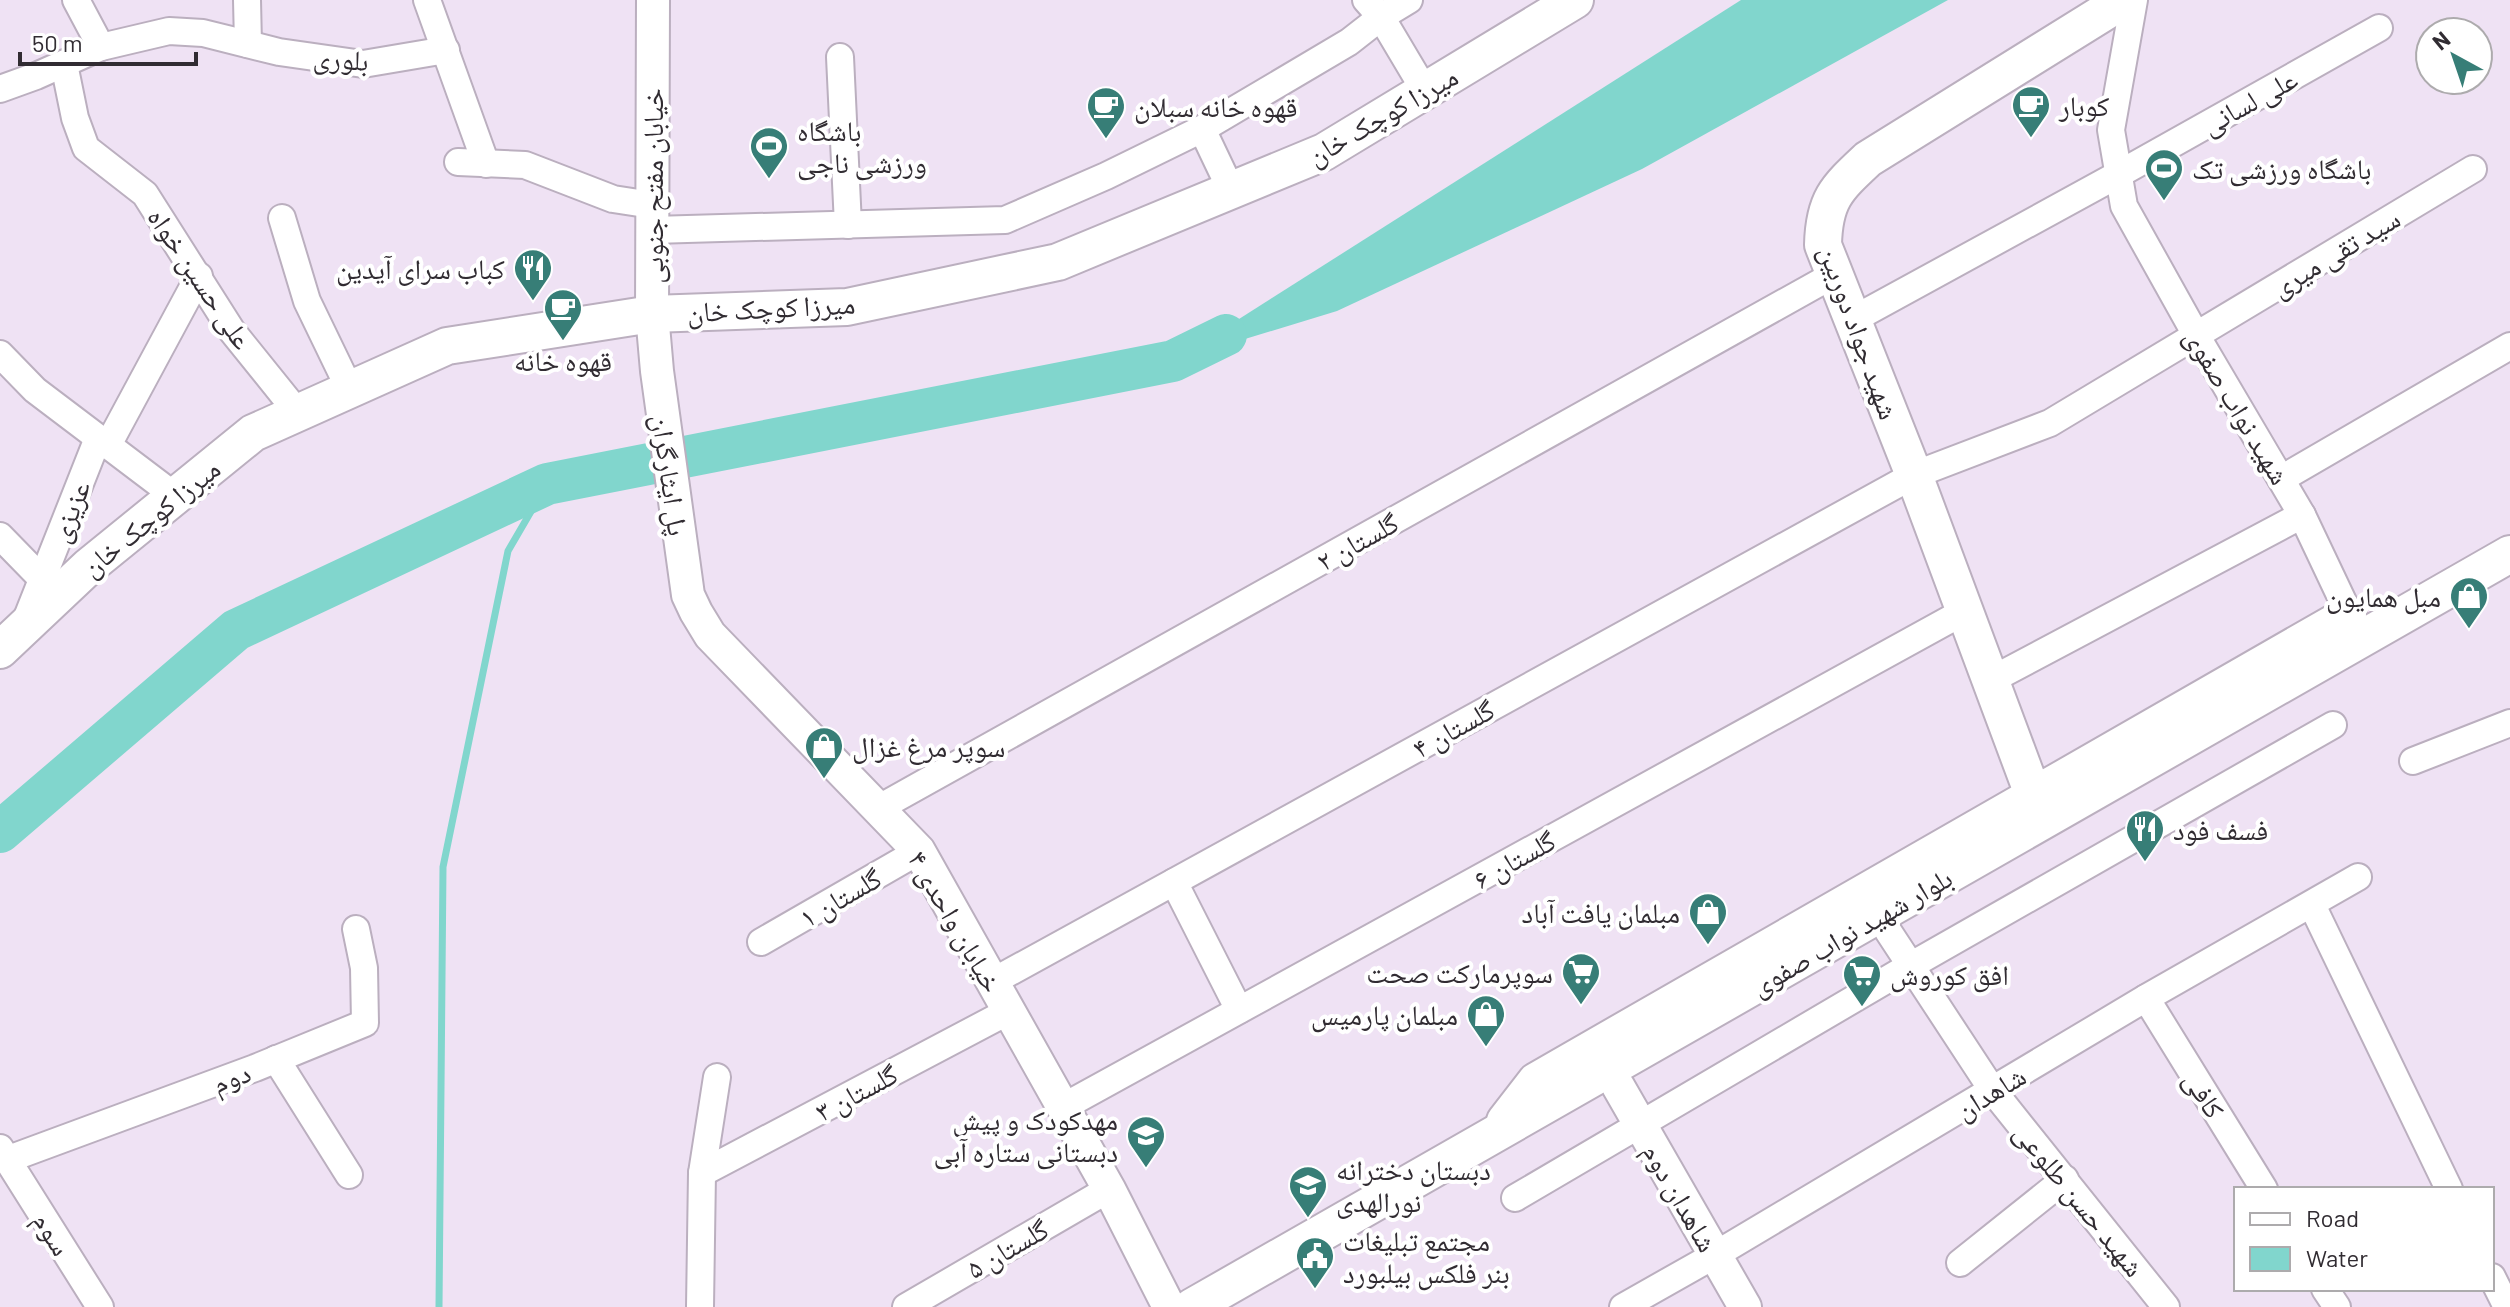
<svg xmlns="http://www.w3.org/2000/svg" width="2510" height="1307" font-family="Barlow,'Noto Naskh Arabic',sans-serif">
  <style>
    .water { fill: #81d6cd }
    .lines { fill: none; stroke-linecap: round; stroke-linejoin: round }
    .stream { stroke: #81d6cd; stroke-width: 7 }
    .river { stroke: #81d6cd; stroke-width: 42 }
    .minor-casing { stroke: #bbafbf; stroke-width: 30 }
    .tertiary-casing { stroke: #bbafbf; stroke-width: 36 }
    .secondary-casing { stroke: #bbafbf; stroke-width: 40 }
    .minor { stroke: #fff; stroke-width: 26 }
    .tertiary { stroke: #fff; stroke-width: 32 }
    .secondary { stroke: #fff; stroke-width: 36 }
    .labels { text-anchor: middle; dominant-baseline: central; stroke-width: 8; stroke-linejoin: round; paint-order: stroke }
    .street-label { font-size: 28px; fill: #312c32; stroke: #fff }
    .poi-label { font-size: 28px; fill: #312c32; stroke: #fff; text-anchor: start }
  </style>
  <rect width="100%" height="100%" fill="#efe2f4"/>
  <path class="water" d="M1741 0H1948L1642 169 1337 311 1173 361Z"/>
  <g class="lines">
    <path class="stream" d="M439 1307 443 867 508 551 547 484"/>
    <path class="river" d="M0 832 236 630 547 484 1173 361 1226 335"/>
    <defs>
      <g id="minor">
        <path d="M76 0 101 47"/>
        <path d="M247 0 248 44"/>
        <path d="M427 0 486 164"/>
        <path d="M1366 0 1381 17 1425 91"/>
        <path d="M2134 0 2111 130 2124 206 2196 335 2302 515 2356 629"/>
        <path d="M840 57 848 225"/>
        <path d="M64 64 75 118 86 148 145 194 232 331 298 413"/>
        <path d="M0 89 36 76 101 47 169 31 203 33 279 52 363 64 446 50"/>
        <path d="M1202 129 1231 190"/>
        <path d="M458 162 525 165 613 199 652 205"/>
        <path d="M282 218 307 301 350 390"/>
        <path d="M653 230 1005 220 1106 176 1202 129 1349 42 1381 17 1409 0"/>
        <path d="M1852 320 2119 174 2379 28"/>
        <path d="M0 354 35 390 175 496"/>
        <path d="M108 445 199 276"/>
        <path d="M2281 479 2510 346"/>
        <path d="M0 536 42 579"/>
        <path d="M26 620 98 438"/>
        <path d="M1991 680 2302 515"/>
        <path d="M2413 761 2510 723"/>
        <path d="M879 808 1835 274"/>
        <path d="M1174 882 1239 1010"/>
        <path d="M2312 905 2449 1189"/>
        <path d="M1888 931 1993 1091 2166 1307"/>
        <path d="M761 942 919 851"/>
        <path d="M992 982 1914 475 2050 423 2473 169"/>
        <path d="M2146 998 2264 1189"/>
        <path d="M276 1059 349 1175"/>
        <path d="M1063 1107 1965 611"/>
        <path d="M0 1148 100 1307"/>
        <path d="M6 1160 255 1068 365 1023 364 968 356 929"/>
        <path d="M702 1173 1009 1011"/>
        <path d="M1515 1198 1910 966 2333 725"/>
        <path d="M1960 1263 2065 1179"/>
        <path d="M2492 1277 2507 1307"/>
        <path d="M2325 1289 2337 1307"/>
        <path d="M700 1307 702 1173 717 1077"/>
        <path d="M906 1307 1109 1189"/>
        <path d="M1623 1307 1715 1255 2146 998 2358 877"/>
      </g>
      <g id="tertiary">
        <path d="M653 0 652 314 657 371 688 595 696 612 710 635 919 851 1109 1189 1169 1307"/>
        <path d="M1618 1086 1745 1307"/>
      </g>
      <g id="secondary">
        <path d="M0 650 88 567 253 433 447 346 652 314 847 307 1058 262 1324 152 1575 0"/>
        <path d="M2034 797 1914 475 1823 245C1824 199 1837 188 1868 159L2124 0"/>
        <path d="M1505 1121 1536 1081 2348 615"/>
        <path d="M1192 1307 2510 554"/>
      </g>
    </defs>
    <use href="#minor" class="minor-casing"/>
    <use href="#tertiary" class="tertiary-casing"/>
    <use href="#secondary" class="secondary-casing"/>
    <use href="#minor" class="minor"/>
    <use href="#tertiary" class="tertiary"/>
    <use href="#secondary" class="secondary"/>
  </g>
  <defs>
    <symbol id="cafe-pin" viewBox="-11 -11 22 30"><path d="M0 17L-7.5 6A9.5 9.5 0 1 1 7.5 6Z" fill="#377e77" stroke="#fff"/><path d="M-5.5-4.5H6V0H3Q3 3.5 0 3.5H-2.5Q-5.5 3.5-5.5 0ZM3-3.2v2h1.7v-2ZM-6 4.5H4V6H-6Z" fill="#fff"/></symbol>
    <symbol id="stadium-pin" viewBox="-11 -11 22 30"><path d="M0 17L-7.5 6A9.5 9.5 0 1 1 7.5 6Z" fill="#377e77" stroke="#fff"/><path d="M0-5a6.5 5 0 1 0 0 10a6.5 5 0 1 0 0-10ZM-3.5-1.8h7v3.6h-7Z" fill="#fff"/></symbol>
    <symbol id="restaurant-pin" viewBox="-11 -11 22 30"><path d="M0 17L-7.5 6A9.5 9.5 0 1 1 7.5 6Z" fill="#377e77" stroke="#fff"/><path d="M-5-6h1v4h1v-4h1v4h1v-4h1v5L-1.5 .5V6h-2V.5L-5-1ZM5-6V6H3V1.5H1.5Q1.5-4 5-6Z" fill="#fff"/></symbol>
    <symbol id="shop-pin" viewBox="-11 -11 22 30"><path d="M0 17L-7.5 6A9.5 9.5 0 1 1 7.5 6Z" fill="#377e77" stroke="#fff"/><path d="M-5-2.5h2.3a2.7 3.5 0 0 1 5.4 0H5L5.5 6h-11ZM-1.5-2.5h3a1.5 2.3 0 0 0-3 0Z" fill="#fff"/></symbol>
    <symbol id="supermarket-pin" viewBox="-11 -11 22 30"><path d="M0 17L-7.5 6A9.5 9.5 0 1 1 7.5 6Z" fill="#377e77" stroke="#fff"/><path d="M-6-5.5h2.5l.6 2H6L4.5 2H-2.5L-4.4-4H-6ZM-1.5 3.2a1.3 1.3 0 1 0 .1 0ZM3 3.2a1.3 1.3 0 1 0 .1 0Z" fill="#fff"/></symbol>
    <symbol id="school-pin" viewBox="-11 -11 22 30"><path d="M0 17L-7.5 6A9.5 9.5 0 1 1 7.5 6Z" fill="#377e77" stroke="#fff"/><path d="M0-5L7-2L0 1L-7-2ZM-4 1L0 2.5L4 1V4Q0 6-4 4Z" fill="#fff"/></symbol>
    <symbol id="civic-pin" viewBox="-11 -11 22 30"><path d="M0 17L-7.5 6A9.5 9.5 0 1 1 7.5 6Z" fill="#377e77" stroke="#fff"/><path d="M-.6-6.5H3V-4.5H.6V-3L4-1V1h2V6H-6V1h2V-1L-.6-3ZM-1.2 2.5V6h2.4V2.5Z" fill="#fff"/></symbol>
  </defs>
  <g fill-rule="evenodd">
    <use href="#cafe-pin" x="2009" y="83" width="44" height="60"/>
    <use href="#cafe-pin" x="1084" y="84" width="44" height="60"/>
    <use href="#stadium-pin" x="747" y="124" width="44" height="60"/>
    <use href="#stadium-pin" x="2142" y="146" width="44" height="60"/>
    <use href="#restaurant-pin" x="511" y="246" width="44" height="60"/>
    <use href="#cafe-pin" x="541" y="286" width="44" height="60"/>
    <use href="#shop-pin" x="2447" y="574" width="44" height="60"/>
    <use href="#shop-pin" x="802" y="724" width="44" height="60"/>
    <use href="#restaurant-pin" x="2123" y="807" width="44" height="60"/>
    <use href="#shop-pin" x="1686" y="890" width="44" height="60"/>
    <use href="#supermarket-pin" x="1559" y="950" width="44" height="60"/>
    <use href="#supermarket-pin" x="1840" y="952" width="44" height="60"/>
    <use href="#shop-pin" x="1464" y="992" width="44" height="60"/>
    <use href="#school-pin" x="1124" y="1113" width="44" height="60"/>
    <use href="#school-pin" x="1286" y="1163" width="44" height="60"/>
    <use href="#civic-pin" x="1293" y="1234" width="44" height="60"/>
  </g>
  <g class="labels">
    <g class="street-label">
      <text transform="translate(341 58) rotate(4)">بلوری</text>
      <text transform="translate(2249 101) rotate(-29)">علی لسانی</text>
      <text transform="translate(1382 115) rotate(-30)">میرزا کوچک خان</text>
      <text transform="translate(652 186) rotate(-90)">خیابان مفتح جنوبی</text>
      <text transform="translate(2335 252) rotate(-31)">سید تقی میری</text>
      <text transform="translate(201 278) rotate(56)">علی حسین خواه</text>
      <text transform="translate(771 307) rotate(-3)">میرزا کوچک خان</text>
      <text transform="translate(1860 332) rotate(70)">شهید جواد دوربین</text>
      <text transform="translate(2238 406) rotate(59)">شهید نواب صفوی</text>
      <text transform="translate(671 475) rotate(82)">پل ایثارگران</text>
      <text transform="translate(69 511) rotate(-68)">عزیزی</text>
      <text transform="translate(150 517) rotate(-39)">میرزا کوچک خان</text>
      <text transform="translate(1357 541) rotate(-29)">گلستان ۲</text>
      <text transform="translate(1453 728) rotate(-29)">گلستان ۴</text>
      <text transform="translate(1514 859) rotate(-29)">گلستان ۶</text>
      <text transform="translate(840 897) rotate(-30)">گلستان ۱</text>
      <text transform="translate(956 921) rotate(60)">خیابان واحدی ۴</text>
      <text transform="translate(1851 931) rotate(-30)">بلوار شهید نواب صفوی</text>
      <text transform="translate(231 1077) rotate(-21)">دوم</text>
      <text transform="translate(856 1092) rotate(-28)">گلستان ۳</text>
      <text transform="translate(1990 1092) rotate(-31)">شاهدان</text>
      <text transform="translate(2205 1094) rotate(58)">کافی</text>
      <text transform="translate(1681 1197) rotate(60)">شاهدان دوم</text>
      <text transform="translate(2080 1199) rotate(51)">شهید حسن طلوعی</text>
      <text transform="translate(53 1233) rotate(58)">سوم</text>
      <text transform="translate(1007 1248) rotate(-30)">گلستان ۵</text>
    </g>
    <g class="poi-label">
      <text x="2059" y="105">کوبار</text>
      <text x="1134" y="106">قهوه خانه سبلان</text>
      <text x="797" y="130">باشگاه<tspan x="797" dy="32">ورزشی ناجی</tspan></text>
      <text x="2192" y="168">باشگاه ورزشی تک</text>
      <text x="505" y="268" text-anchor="end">کباب سرای آیدین</text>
      <text x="563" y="360" text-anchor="middle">قهوه خانه</text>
      <text x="2441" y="596" text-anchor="end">مبل همایون</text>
      <text x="852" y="746">سوپر مرغ غزال</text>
      <text x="2173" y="829">فسف فود</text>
      <text x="1680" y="912" text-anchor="end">مبلمان یافت آباد</text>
      <text x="1553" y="972" text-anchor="end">سوپرمارکت صحت</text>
      <text x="1890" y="974">افق کوروش</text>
      <text x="1458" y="1014" text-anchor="end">مبلمان پارمیس</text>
      <text x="1118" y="1119" text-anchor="end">مهدکودک و پیش<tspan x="1118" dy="32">دبستانی ستاره آبی</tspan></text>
      <text x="1336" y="1169">دبستان دخترانه<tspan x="1336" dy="32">نورالهدی</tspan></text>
      <text x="1343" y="1240">مجتمع تبلیغات<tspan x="1343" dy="32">بنر فلکس بیلبورد</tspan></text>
    </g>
  </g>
  <rect x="2234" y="1187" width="260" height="104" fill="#ffffff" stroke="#adabad" stroke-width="2"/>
  <rect x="2250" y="1213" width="40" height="12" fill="#ffffff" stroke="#adabad" stroke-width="2"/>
  <text x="2306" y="1227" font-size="24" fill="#312c32">Road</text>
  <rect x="2250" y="1247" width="40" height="24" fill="#81d6cd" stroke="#adabad" stroke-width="2"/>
  <text x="2306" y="1267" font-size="24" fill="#312c32">Water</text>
  <g transform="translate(2454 56) rotate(320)"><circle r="38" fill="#ffffff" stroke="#adabad" stroke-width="2"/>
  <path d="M0-6L14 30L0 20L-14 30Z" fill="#377e77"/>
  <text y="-12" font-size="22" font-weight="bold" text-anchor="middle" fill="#312c32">N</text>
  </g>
  <path d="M20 52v12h176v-12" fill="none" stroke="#312c32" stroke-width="4"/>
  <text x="32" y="52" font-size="24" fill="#312c32" stroke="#ffffff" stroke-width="6" paint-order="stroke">50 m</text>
</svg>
